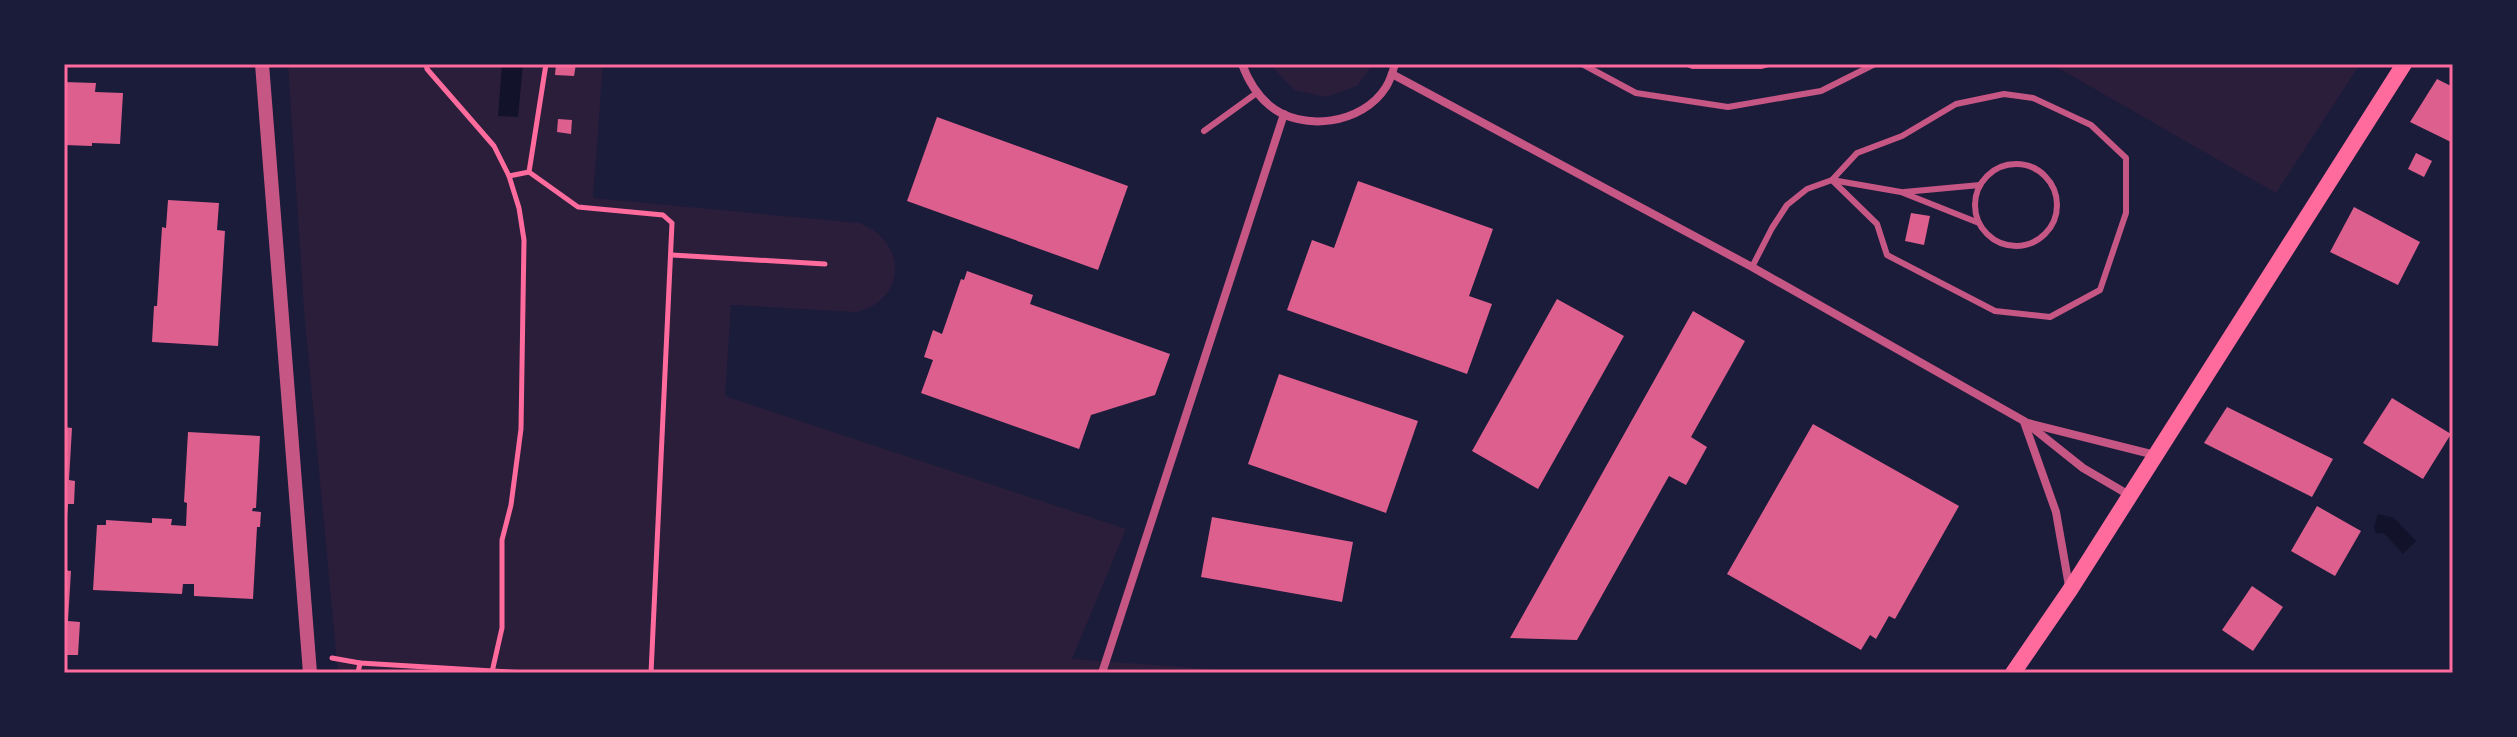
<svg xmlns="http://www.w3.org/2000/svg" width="2517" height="737" font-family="Signika,sans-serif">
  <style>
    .green { fill: #2a1e3b }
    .water { fill: #12122b }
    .building { fill: #dd5f8e }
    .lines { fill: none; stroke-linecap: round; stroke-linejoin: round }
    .path { stroke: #ff6b9d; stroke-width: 5 }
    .service { stroke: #c65784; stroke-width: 6 }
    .minor { stroke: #c65784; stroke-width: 8 }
    .tertiary { stroke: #c65784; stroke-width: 14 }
    .secondary { stroke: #ff6b9d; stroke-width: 16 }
    .neatline { fill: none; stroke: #ff6b9d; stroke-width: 3 }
  </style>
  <rect width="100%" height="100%" fill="#1b1b3a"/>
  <g class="green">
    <path d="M288 64H603L593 198 859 223C908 241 907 300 856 312L731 305 725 396 1126 529 1072 659 1264 673H338L304 310Z"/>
    <path d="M1270 64H1373L1357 86 1326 97 1294 90Z"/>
    <path d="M2051 64H2360L2276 193Z"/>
  </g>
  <g class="water">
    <path d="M502 64H523L518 117 498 116Z"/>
    <path d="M2378 514 2394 518 2416 541 2403 554 2385 534 2376 533 2374 527Z"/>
  </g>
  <g class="building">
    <path d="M556 64H576L574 76 555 75Z"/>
    <path d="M1680 64H1775V65L1762 69H1692Z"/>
    <path d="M2437 79 2453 87V143L2410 122Z"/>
    <path d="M64 82 96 83 95 92 123 93 120 144 92 143V146L64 145Z"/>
    <path d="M937 117 1128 186 1098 270 907 201Z"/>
    <path d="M558 119 572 120 571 134 557 132Z"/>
    <path d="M2416 153 2432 161 2424 177 2408 169Z"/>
    <path d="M1358 181 1493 229 1469 296 1492 304 1467 374 1287 310 1312 240 1334 248Z"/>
    <path d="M168 200 219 203 217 230 225 231 218 346 152 342 154 306H157L162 227 166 228Z"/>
    <path d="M2354 207 2420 242 2398 285 2330 252Z"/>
    <path d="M1911 213 1930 216 1924 245 1905 241Z"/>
    <path d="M967 271 1033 295 1030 304 1170 354 1155 395 1091 415 1079 449 921 393 933 360 924 357 933 330 942 334 961 279 964 280Z"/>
    <path d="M1557 299 1624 336 1538 489 1472 451Z"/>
    <path d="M1693 311 1745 341 1691 437 1707 447 1686 485 1669 476 1577 640 1510 638Z"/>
    <path d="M1279 374 1418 421 1386 513 1248 464Z"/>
    <path d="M2392 398 2451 434 2423 479 2363 443Z"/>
    <path d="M2227 407 2333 459 2312 497 2204 443Z"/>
    <path d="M1813 424 1959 506 1895 619 1889 616 1876 639 1870 635 1861 650 1727 574Z"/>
    <path d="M64 427 72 428 69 480 75 481 74 504H68L66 530H64Z"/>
    <path d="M188 432 260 436 256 508H253L252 511 261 512 260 527H257L253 599 194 596V584H183L182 594 93 590 97 525H106V520L152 523V518L172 519 171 525 186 526 187 503 184 502Z"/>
    <path d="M2317 506 2361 531 2335 576 2291 551Z"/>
    <path d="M1212 517 1353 542 1342 602 1201 577Z"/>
    <path d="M64 570 71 571 68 621 80 622 78 655H67L66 670H64Z"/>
    <path d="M2252 586 2283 607 2253 651 2222 630Z"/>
  </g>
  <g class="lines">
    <g class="path">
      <path d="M426 64 427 69 494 146 509 176 519 208 524 240 521 429 511 505 502 540V628L492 672"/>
      <path d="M546 64 529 172 578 207 663 215 672 223 651 673"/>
      <path d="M509 176 529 172"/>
      <path d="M672 255 825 264"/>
      <path d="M332 658 360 663 526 673"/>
      <path d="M358 673 360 663"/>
    </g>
    <g class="service">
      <path d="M1582 64 1636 93 1728 107 1821 91 1875 64"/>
      <path d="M2004 94 2033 98 2091 125 2126 158V213L2100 290 2050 317 1995 311 1887 255 1877 224 1832 180 1857 153 1902 136 1956 104Z"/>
      <path d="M1204 131 1258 92"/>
      <circle cx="2016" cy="205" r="41"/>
      <path d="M1904 192 1980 185"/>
      <path d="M1752 267 1772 228 1787 205 1807 189 1832 180 1901 192 1979 223"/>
    </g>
    <g class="minor">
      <path d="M1242 64C1248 80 1256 94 1269 105 1302 133 1363 124 1386 87 1390 81 1393 71 1395 64"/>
      <path d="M1392 74 1752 267 2024 421 2083 468 2129 495"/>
      <path d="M2024 422 2056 512 2069 586"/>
      <path d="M2028 423 2155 455"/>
      <path d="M1102 673 1284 114"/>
    </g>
    <path class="tertiary" d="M262 64 310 673"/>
    <path class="secondary" d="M2013 673 2070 590 2404 64"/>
  </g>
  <rect width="2517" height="737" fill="none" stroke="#1b1b3a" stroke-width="132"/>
  <rect x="66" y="66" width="2385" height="605" class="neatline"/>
</svg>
